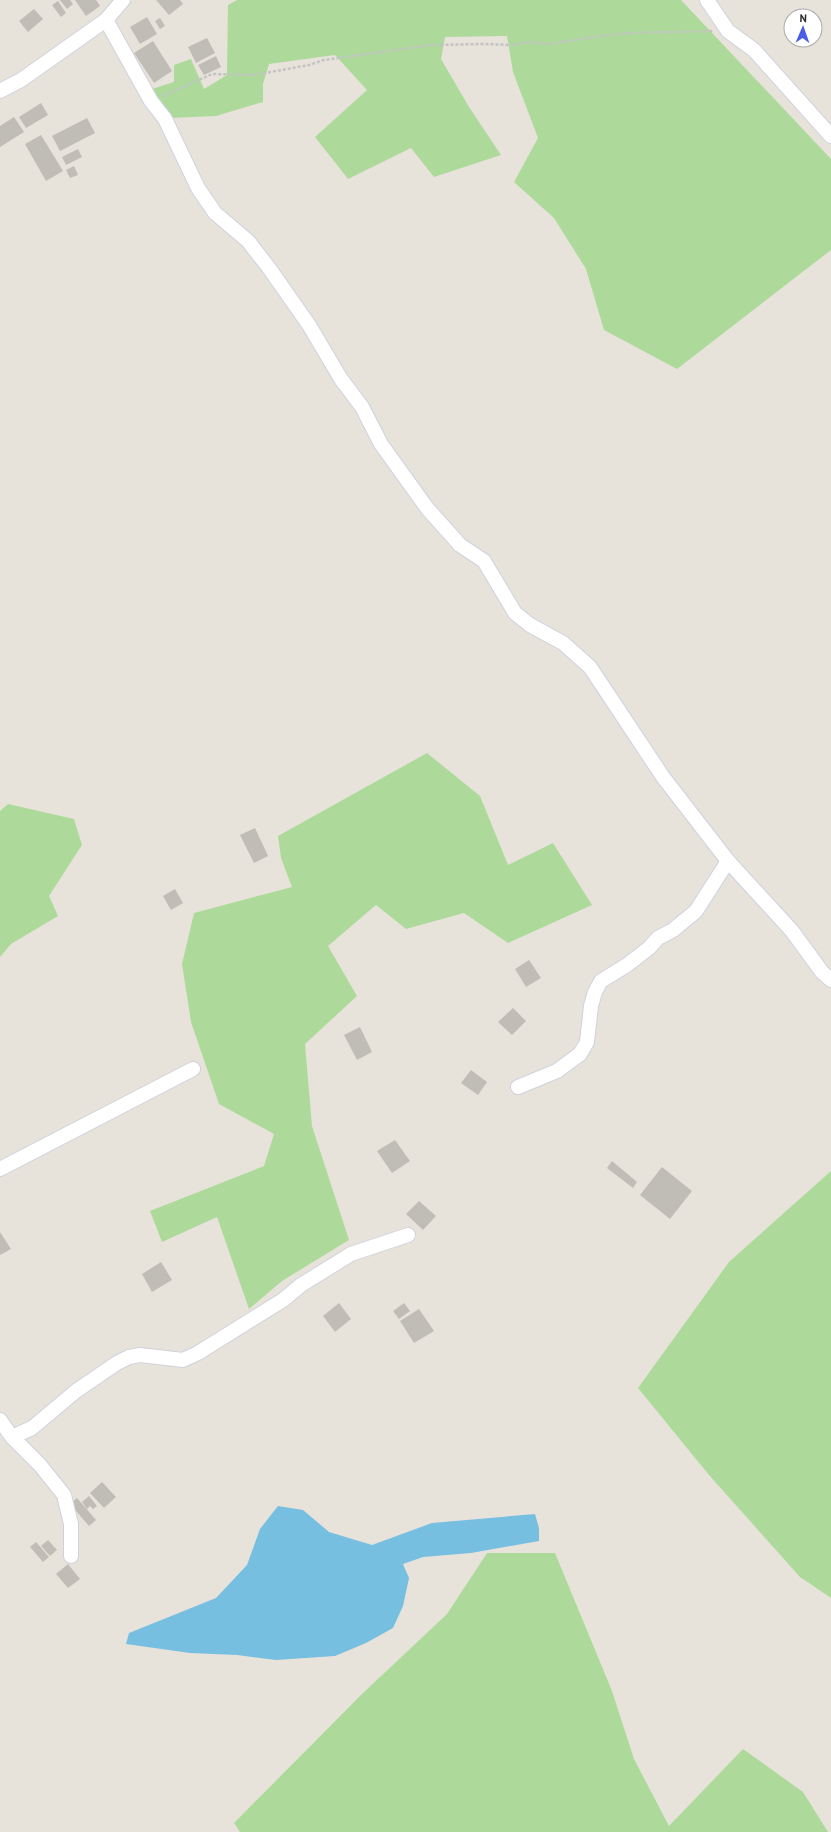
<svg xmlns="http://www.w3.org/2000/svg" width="831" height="1832" font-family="'PT Sans',sans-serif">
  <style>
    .green { fill: #adda9b }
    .water { fill: #76bfe0 }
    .building { fill: #c0bcb6 }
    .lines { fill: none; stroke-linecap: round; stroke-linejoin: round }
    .minor-casing { stroke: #cfd1de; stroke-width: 16 }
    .path { stroke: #c3c3c3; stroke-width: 2.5; stroke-dasharray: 3 2; stroke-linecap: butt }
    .minor { stroke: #fff; stroke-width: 14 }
  </style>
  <rect width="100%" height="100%" fill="#e8e3da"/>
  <g class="green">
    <path d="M237 0H681L831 159V250L677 369 604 330 586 269 554 218 514 182 538 138 513 72 507 36 445 37 441 59 469 107 501 155 434 177 411 148 348 179 315 137 367 90 335 55 269 64 263 84V102L216 116 170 118 150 108 152 89 174 82V65L191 59 204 89 227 75 228 5Z"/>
    <path d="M427 753 480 796 508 865 553 843 592 905 508 943 464 913 406 929 376 905 328 946 357 996 305 1044 312 1126 349 1240 282 1281 249 1309 217 1217 162 1242 150 1211 264 1166 274 1134 219 1104 191 1022 182 964 194 913 292 887 281 858 278 836Z"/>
    <path d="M8 804 74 819 82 845 49 896 58 916 11 944 0 957V811Z"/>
    <path d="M831 1171V1598L800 1577 709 1475 638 1388 729 1262Z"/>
    <path d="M487 1553H555L612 1691 634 1759 669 1826 743 1749 803 1792 828 1832H240L234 1823 363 1693 447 1614Z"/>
  </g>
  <path class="water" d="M278 1506 303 1510 329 1532 372 1545 432 1523 535 1514 539 1528V1541L471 1553 423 1557 403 1564 409 1578 403 1606 393 1628 366 1643 335 1656 276 1660 237 1655 190 1653 126 1644 129 1633 216 1598 247 1565 260 1529Z"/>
  <g class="building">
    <path d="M60 0H70L73 4 67 9Z"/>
    <path d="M75 0H96L100 6 86 16Z"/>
    <path d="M156 0H180L183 4 169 15Z"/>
    <path d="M58 1 66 13 61 17 52 5Z"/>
    <path d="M34 9 43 19 28 32 19 21Z"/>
    <path d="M147 17 157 34 140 44 130 27Z"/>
    <path d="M160 18 165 26 160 29 155 21Z"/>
    <path d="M207 38 215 53 196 63 188 47Z"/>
    <path d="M153 41 172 71 154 83 134 53Z"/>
    <path d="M216 56 221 67 204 75 198 65Z"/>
    <path d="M41 103 48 115 26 128 19 117Z"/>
    <path d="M14 117 24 132 0 147V126Z"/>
    <path d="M87 118 95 133 60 151 52 136Z"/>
    <path d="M41 135 63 171 46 181 25 144Z"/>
    <path d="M78 149 82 157 66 165 62 157Z"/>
    <path d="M74 166 78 175 70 178 66 170Z"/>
    <path d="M255 828 268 856 254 863 240 835Z"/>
    <path d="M175 889 183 903 171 910 163 896Z"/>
    <path d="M529 960 541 978 526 987 515 969Z"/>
    <path d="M513 1008 526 1021 512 1035 498 1022Z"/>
    <path d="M360 1027 372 1052 357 1060 344 1035Z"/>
    <path d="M471 1070 487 1082 478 1095 461 1083Z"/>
    <path d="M395 1140 410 1161 392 1173 377 1151Z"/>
    <path d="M612 1161 637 1182 633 1188 607 1168Z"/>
    <path d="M662 1167 692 1191 670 1219 640 1195Z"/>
    <path d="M419 1201 436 1216 423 1230 406 1214Z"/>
    <path d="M0 1232 11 1249 0 1255Z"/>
    <path d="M161 1262 172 1280 152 1292 142 1274Z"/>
    <path d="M339 1303 351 1319 335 1332 323 1316Z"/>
    <path d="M404 1303 410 1311 399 1319 393 1311Z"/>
    <path d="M419 1309 434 1331 414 1343 400 1321Z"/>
    <path d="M102 1482 116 1497 104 1508 90 1493Z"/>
    <path d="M89 1496 97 1506 93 1509 90 1506 87 1509 82 1502Z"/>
    <path d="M77 1498 96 1520 89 1526 70 1504Z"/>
    <path d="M48 1540 57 1550 50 1556 41 1546Z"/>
    <path d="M36 1542 49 1557 43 1562 30 1547Z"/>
    <path d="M68 1564 80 1579 68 1588 56 1574Z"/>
  </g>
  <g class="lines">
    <defs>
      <g id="minor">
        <path d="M707 0 728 31 754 50 831 136"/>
        <path d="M106 20 151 101 165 119 198 188 215 213 248 241 269 268 309 325 341 379 362 407 381 444 427 508 460 545 484 561 515 613 530 625 563 643 590 667 663 777 728 861 792 931 822 972 831 980"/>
        <path d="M0 91 21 80 106 20 123 0"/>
        <path d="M518 1087 557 1071 580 1054 587 1042 591 1006 595 992 601 981 627 965 649 948 658 938 673 930 696 911 728 861"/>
        <path d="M0 1169 193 1069"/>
        <path d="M0 1420 12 1437 40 1465 64 1495 71 1524V1556"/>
        <path d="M12 1437 32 1428 76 1391 117 1363 129 1357 140 1355 183 1360 198 1353 283 1300 301 1285 351 1254 408 1235"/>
      </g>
    </defs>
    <use href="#minor" class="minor-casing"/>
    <path class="path" d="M163 96 212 74 254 75 309 65 324 60 431 45 485 44 511 45 530 42 549 44 594 37 629 33 713 31"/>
    <use href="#minor" class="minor"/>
  </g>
  <g transform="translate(803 28) rotate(2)"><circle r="19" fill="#ffffff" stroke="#a9a9a9"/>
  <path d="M0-3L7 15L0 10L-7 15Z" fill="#495ee6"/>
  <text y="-6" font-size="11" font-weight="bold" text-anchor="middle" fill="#272727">N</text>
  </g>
</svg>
